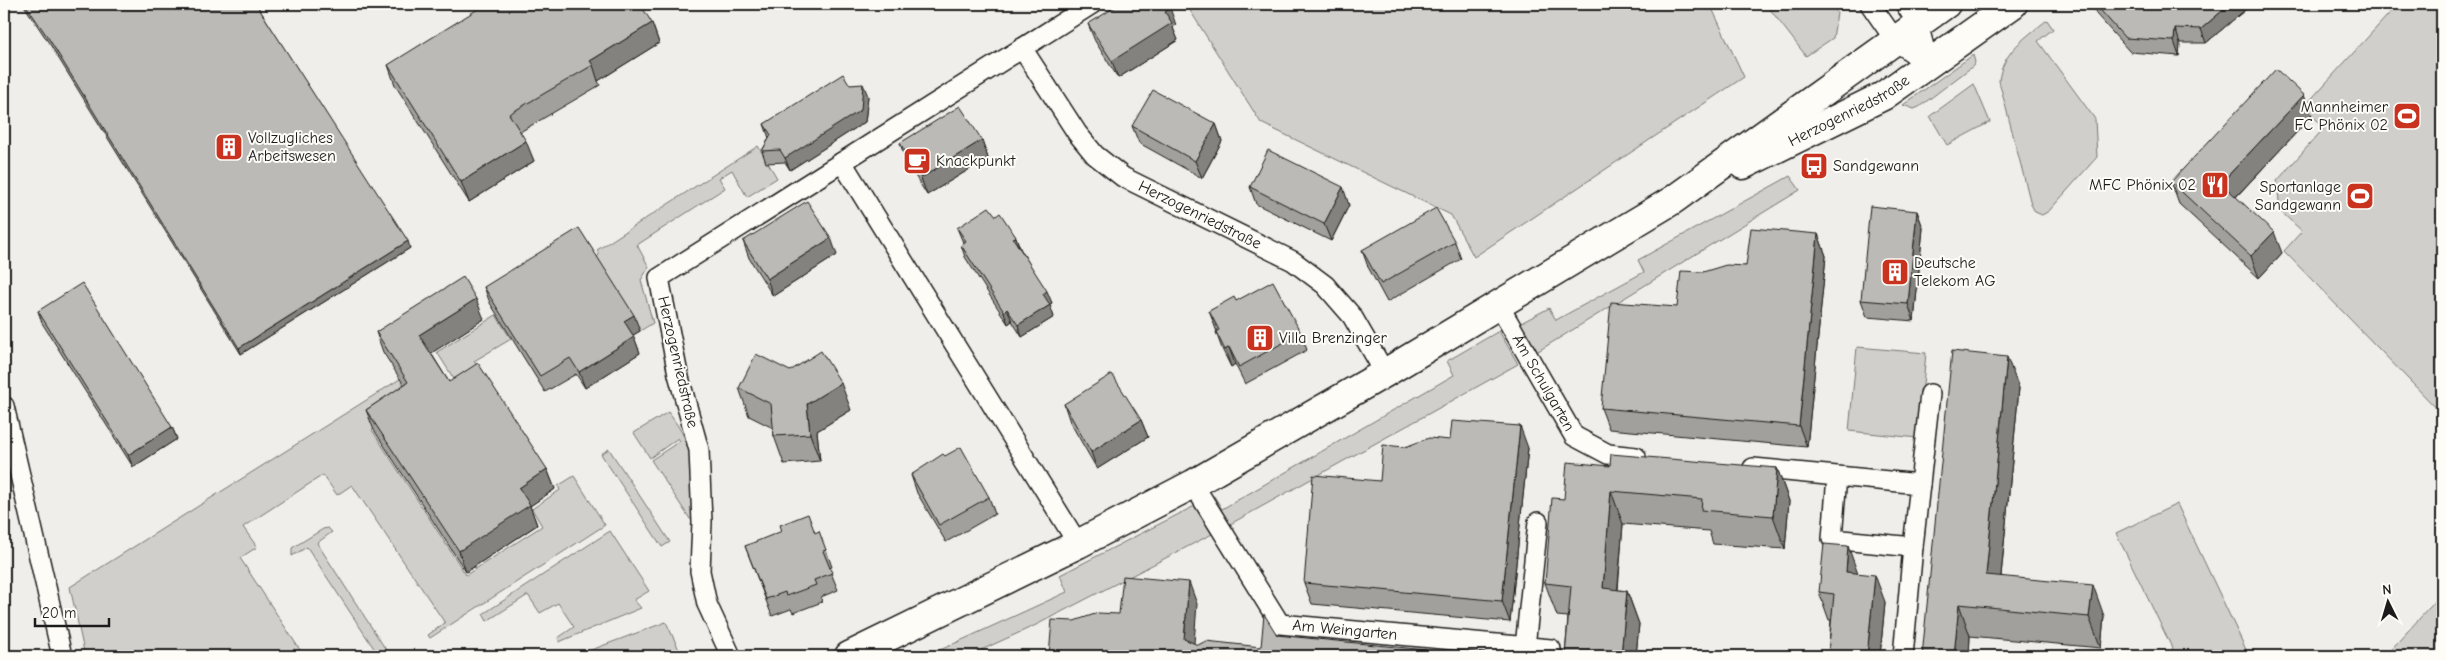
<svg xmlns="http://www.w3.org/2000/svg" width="2446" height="660" font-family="'Comic Neue',sans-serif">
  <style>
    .green { fill: #d0cfcc; stroke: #767674 }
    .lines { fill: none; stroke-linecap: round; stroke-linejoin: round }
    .street-casing { stroke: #1c1c1c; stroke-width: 22 }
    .secondary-casing { stroke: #1c1c1c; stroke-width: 31 }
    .street { stroke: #fdfcf7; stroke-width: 19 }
    .secondary { stroke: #fdfcf7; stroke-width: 28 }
    .wall { fill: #a1a09d; stroke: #1c1c1c }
    .shaded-wall { fill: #83827f; stroke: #1c1c1c }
    .building { fill: #bbbab6; stroke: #1c1c1c }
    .labels { text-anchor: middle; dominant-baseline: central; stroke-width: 4; stroke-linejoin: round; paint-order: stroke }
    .poi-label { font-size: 16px; fill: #1c1c1c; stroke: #fdfcf7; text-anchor: start }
    .street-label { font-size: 16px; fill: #1c1c1c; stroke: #fdfcf7 }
  </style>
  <rect width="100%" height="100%" fill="#f0eeea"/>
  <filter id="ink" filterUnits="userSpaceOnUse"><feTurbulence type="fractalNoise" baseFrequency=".02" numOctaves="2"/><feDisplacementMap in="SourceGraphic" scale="10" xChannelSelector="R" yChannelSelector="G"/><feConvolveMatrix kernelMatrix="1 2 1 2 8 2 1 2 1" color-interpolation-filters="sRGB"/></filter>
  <g filter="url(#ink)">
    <g class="green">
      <path d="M1186 4H1710L1744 77 1474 257 1451 215 1261 123Z"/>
      <path d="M1766 4H1830L1837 13 1833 38 1806 56Z"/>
      <path d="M2398 4H2442V414L2284 251 2302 231 2280 211 2277 181 2325 127 2303 108Z"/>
      <path d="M2047 20 2053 29 2038 41 2095 119 2097 157 2049 211 2042 215 2035 212 2031 204 1999 81C2002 52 2026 37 2047 20Z"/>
      <path d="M1973 55 1975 62 1973 66 1919 107 1914 109 1903 105Z"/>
      <path d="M1974 84 1990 122 1947 145 1930 116Z"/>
      <path d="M758 146 777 178 747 197 732 170 719 178 725 188 637 245 649 267 641 280 653 323 640 331 595 259 599 255 597 250Z"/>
      <path d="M1790 176 1800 190 1535 353 1519 324 1549 308 1556 320 1644 272 1638 260Z"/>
      <path d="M496 315 511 339 474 361 487 381 464 395 437 352Z"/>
      <path d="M1499 331 1518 364 1216 532 1036 625 968 656H927L1067 592 1060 575 1214 496 1222 509 1454 375 1447 361Z"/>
      <path d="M1857 347 1926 353 1918 438 1849 431Z"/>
      <path d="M430 360 445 382 372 430 466 575 542 526 532 509 560 490 558 486 574 476 605 525 430 638 428 635 445 623 352 485 337 495 323 475 243 527 257 547 240 558 304 656H85L70 587Z"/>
      <path d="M668 412C699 452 694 471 694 519H690L651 460 680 441 678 438 650 458 634 433Z"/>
      <path d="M609 449 670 542 662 547 601 454Z"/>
      <path d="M2177 504 2249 656H2176L2116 533Z"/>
      <path d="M328 528 332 532 317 543 390 656H379L307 547 292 556V548L323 529Z"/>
      <path d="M610 531 649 591 634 600 641 608 559 642 558 638 574 627 558 603 540 613 528 595 487 621 483 614Z"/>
      <path d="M2442 594V656H2385Z"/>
      <path d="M666 622 682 656H575Z"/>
    </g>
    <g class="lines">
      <defs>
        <g id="street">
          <path d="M1870 4 1895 40 1929 65"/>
          <path d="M1905 4 1918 24 1929 65"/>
          <path id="s1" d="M1022 48 1077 133 1095 155 1123 177 1293 261 1325 285 1352 316 1385 373"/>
          <path d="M842 162 1078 544"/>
          <path id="s2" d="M1498 304 1574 436 1608 454 1636 457"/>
          <path d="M4 406 62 656"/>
          <path d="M1753 468 1837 476 1832 539 1913 547 1920 484 1837 476"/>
          <path id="s3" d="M1193 484 1280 624 1551 649V656"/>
          <path d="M1920 484 1930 394"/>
          <path d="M1525 647 1538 522"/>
          <path d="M731 656 707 604 700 571 702 522 699 450 678 374 659 278 1092 4"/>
          <path d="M1903 656 1913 547"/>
        </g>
        <g id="secondary">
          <path id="s4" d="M1743 165 1883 96 2013 4"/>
          <path d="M849 656 1078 544 1193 484 1385 373 1673 200 1946 4"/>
        </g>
      </defs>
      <use href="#street" class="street-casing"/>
      <use href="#secondary" class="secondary-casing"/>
      <use href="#street" class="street"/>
      <use href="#secondary" class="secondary"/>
    </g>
    <g class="wall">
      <path d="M23 4H256L410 248 241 354 51 46Z"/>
      <path d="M2093 4H2252L2206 43H2180L2179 56 2130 52 2096 14Z"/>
      <path d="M652 23 659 43 598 81 600 85 520 132 534 161 469 202 395 85 388 65Z"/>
      <path d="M1088 24 1176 25 1173 28 1178 40 1118 78 1095 41Z"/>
      <path d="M850 85 868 96 865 122 790 170 785 162 766 163 762 151 769 138 764 124Z"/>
      <path d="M2312 116 2236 197 2282 253 2259 278 2179 204 2171 182Z"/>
      <path d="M1216 124 1222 141 1202 178 1139 143 1132 126Z"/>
      <path d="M982 140 988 158 927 195 906 161 900 143Z"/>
      <path d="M1250 187 1349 205 1331 241 1256 204Z"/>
      <path d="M1917 211 1923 228 1914 321 1867 317 1861 300Z"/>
      <path d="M996 216 1016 237 1020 248 1052 303 1049 305 1054 317 1022 337 1012 321 1008 324 965 257 961 245 963 243 962 240 957 228Z"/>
      <path d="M1818 234 1826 256 1807 447 1609 429 1601 408 1703 272 1746 266Z"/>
      <path d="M743 241 837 255 773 296 749 258Z"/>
      <path d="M1455 242 1461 259 1387 302 1368 267 1362 250Z"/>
      <path d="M484 287 640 331 633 335 640 353 585 388 576 374 545 392 490 303Z"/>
      <path d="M1236 301 1301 333 1307 350 1245 384 1235 364 1231 367 1222 349 1216 332H1217L1209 311Z"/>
      <path d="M38 311 172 427 177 439 133 467 42 323Z"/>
      <path d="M484 319 431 353 449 382 547 469 555 489 530 506 537 525 466 572 374 430 366 410 404 385 383 352 376 332Z"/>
      <path d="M739 388 851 410 817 431 820 461 784 464 774 436 773 428 749 416Z"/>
      <path d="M2019 388 2001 576 2104 616 2101 648 1970 636 1969 656H1922Z"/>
      <path d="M1064 404 1141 420 1148 437 1097 469 1070 422Z"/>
      <path d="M1405 447 1528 448 1510 622 1312 604 1304 583Z"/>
      <path d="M945 456 989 497 995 514 946 542 917 493 911 475Z"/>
      <path d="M1610 466 1777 468 1789 501 1785 549 1713 544 1709 531 1623 524 1618 590 1627 591 1639 624 1636 656H1565L1568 617 1557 616 1545 583 1564 499Z"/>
      <path d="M815 533 826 550 832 567 829 568 838 590 821 597 822 602 793 613 791 609 772 616 745 546Z"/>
      <path d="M1858 573 1885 602 1880 656H1828L1831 620H1829L1819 592Z"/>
    </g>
    <g class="shaded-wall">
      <path d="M2230 4H2252L2206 43 2201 29Z"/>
      <path d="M1170 8 1176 25 1173 28 1178 40 1118 78 1112 61 1165 12Z"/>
      <path d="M652 23 659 43 598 81 593 65 590 61Z"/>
      <path d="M2175 28 2180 43 2179 56 2174 41Z"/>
      <path d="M863 84 868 96 865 122 790 170 785 158Z"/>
      <path d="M2304 95 2312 116 2229 204 2221 183Z"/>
      <path d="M1216 124 1222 141 1202 178 1195 161Z"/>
      <path d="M982 140 988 158 927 195 921 178Z"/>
      <path d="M526 141 534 161 469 202 461 182Z"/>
      <path d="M1343 187 1349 205 1331 241 1324 224Z"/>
      <path d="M1917 211 1923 228 1914 321 1908 304Z"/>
      <path d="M2274 232 2282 253 2259 278 2251 256Z"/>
      <path d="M1818 234 1826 256 1807 447 1799 426Z"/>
      <path d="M1016 237 1020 249 1013 238Z"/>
      <path d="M831 238 837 255 773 296 767 279Z"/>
      <path d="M408 241 410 248 241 354 239 348Z"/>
      <path d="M1047 291 1052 303 1047 306 1043 294Z"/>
      <path d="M476 299 484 319 427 356 419 335Z"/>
      <path d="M1050 305 1054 317 1022 337 1018 325Z"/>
      <path d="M1007 309 1012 321 1008 324 1004 312Z"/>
      <path d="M634 315 640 331 630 337 624 321Z"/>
      <path d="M634 337 640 353 585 388 579 372Z"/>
      <path d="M1229 347 1235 364 1231 367 1225 350Z"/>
      <path d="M2007 357 2019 388 1998 606 1986 575Z"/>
      <path d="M841 383 851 410 817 431 820 461 810 434 807 404Z"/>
      <path d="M1141 420 1148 437 1097 469 1091 452Z"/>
      <path d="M1520 426 1528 448 1510 622 1502 601Z"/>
      <path d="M172 427 177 439 133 467 128 455Z"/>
      <path d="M1777 468 1789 501 1785 549 1773 516Z"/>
      <path d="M547 469 555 489 530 506 537 525 466 572 459 551 519 488Z"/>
      <path d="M1611 491 1623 524 1615 621 1603 588Z"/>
      <path d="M1848 546 1858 574 1846 572Z"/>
      <path d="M1875 575 1885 602 1880 656H1867Z"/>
      <path d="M1189 582 1197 604 1193 656 1184 639Z"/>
      <path d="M2093 585 2104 616 2101 648 2089 617Z"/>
      <path d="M1627 591 1639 624 1636 656H1621Z"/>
      <path d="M1959 604 1970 636 1969 656H1954Z"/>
    </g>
    <g class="building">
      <path d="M25 4H256L408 241 239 348 49 39Z"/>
      <path d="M486 4H640L652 23 590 61 593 65 509 114 526 141 461 182 388 65Z"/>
      <path d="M1120 4H1167L1170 8 1165 12 1172 23 1112 61 1088 24Z"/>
      <path d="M2095 4H2230L2201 29 2175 28 2174 41 2125 38Z"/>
      <path d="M2276 69 2304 95 2221 183 2274 232 2251 256 2171 182Z"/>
      <path d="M843 74 850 85 863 84 861 110 785 158 780 150 762 151 771 135 764 124Z"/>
      <path d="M1153 90 1216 124 1195 161 1132 126Z"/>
      <path d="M960 106 982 140 921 178 900 143Z"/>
      <path d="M1268 150 1343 187 1324 224 1250 187Z"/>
      <path d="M807 201 831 238 767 279 743 241Z"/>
      <path d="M1870 206 1917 211 1908 304 1861 300Z"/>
      <path d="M989 207 996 216 1000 213 1016 237 1013 238 1047 291 1043 294 1050 305 1018 325 1007 309 1004 312 961 245 966 241 957 228Z"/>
      <path d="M1436 208 1455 242 1381 284 1362 250Z"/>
      <path d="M579 228 634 315 624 321 634 337 579 372 570 358 540 376 484 287Z"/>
      <path d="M1751 228 1818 234 1799 426 1601 408 1611 302 1677 307 1681 271 1703 272 1726 265 1746 266Z"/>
      <path d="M463 277 476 299 419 335 449 382 478 363 547 469 519 488 530 505 459 551 366 410 408 382 376 332Z"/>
      <path d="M1273 281 1301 333 1239 367 1229 347 1225 350 1216 332 1219 330 1209 311 1234 297 1236 301Z"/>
      <path d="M82 283 172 427 128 455 38 311Z"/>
      <path d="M821 351 841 383 807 404 810 434 774 436 771 404 739 388 756 354 790 371Z"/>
      <path d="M1952 351 2007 357 1986 575 2093 585 2089 617 1959 604 1954 656H1922Z"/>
      <path d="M1112 374 1141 420 1091 452 1064 404Z"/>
      <path d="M1452 421 1520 426 1502 601 1304 583 1313 475 1380 481 1383 445 1405 447 1429 438 1450 440Z"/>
      <path d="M961 447 989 497 939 525 911 475 943 454 945 456Z"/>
      <path d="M1611 454 1777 468 1773 516 1701 510 1702 499 1611 491 1603 588 1627 591 1621 656H1565L1571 586 1545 583 1552 498 1564 499 1567 462 1610 466Z"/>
      <path d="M808 514 815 533 819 531 826 550 823 551 832 573 814 580 816 585 786 596 785 592 766 599 745 546 782 531 780 525Z"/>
      <path d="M1824 544 1848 546 1846 572 1875 575 1867 656H1828L1834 594 1819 592Z"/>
      <path d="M1123 576 1189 582 1184 639 1198 645 1206 641 1261 647 1264 614 1277 635 1426 650 1425 656H982V651L1049 656 1052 620 1074 621 1098 613 1119 614Z"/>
      <path d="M2094 654 2119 656H2093Z"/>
    </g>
  </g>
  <defs>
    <symbol id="stadium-square" viewBox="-11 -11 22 22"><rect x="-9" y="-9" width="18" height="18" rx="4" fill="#c8321e" stroke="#fdfcf7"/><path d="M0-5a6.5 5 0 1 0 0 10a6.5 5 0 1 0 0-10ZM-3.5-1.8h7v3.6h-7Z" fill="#fff"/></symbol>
    <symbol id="building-square" viewBox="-11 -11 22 22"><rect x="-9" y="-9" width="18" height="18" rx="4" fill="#c8321e" stroke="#fdfcf7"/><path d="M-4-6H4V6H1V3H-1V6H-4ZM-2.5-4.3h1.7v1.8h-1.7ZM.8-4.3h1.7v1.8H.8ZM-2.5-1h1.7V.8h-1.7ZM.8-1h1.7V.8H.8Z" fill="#fff"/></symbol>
    <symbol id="cafe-square" viewBox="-11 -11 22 22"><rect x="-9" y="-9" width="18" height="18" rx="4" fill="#c8321e" stroke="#fdfcf7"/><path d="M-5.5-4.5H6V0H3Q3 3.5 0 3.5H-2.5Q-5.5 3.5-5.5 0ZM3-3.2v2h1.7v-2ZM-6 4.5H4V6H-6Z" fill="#fff"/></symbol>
    <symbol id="bus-square" viewBox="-11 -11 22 22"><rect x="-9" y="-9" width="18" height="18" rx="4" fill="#c8321e" stroke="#fdfcf7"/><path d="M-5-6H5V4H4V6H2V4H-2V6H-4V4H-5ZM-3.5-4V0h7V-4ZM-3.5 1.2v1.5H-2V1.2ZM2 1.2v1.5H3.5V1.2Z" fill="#fff"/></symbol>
    <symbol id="restaurant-square" viewBox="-11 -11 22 22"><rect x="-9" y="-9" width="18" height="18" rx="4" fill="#c8321e" stroke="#fdfcf7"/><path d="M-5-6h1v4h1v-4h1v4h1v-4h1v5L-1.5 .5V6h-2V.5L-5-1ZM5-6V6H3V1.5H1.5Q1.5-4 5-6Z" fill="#fff"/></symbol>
  </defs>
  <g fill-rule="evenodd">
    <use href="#stadium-square" x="2391" y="100" width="32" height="32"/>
    <use href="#building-square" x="213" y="131" width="32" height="32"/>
    <use href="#cafe-square" x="901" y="145" width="32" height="32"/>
    <use href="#bus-square" x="1798" y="150" width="32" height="32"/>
    <use href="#restaurant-square" x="2199" y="169" width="32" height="32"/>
    <use href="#stadium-square" x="2344" y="180" width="32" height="32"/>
    <use href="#building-square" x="1879" y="256" width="32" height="32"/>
    <use href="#building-square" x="1244" y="322" width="32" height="32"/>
  </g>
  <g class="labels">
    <g class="poi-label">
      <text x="2388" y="107" text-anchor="end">Mannheimer<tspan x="2388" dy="18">FC Phönix 02</tspan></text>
      <text x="248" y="138">Vollzugliches<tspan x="248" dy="18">Arbeitswesen</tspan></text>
      <text x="936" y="161">Knackpunkt</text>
      <text x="1833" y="166">Sandgewann</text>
      <text x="2196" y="185" text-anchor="end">MFC Phönix 02</text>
      <text x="2341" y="187" text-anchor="end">Sportanlage<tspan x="2341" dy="18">Sandgewann</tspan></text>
      <text x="1914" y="263">Deutsche<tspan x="1914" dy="18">Telekom AG</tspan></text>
      <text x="1279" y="338">Villa Brenzinger</text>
    </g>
    <g class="street-label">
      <text stroke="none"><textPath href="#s4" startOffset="119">Herzogenriedstraße</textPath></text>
      <text stroke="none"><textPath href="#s1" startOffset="251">Herzogenriedstraße</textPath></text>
      <text transform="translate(678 362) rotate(77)">Herzogenriedstraße</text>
      <text stroke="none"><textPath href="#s2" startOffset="91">Am Schulgarten</textPath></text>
      <text stroke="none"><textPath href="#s3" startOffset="230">Am Weingarten</textPath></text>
    </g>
  </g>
  <rect width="2446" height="660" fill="none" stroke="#fdfcf7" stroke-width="20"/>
  <rect x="10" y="10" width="2426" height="640" fill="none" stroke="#1c1c1c" stroke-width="2" filter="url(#ink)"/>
  <g transform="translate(2388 602) rotate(355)" stroke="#fdfcf7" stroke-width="4" paint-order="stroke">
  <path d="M0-4L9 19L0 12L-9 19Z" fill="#1c1c1c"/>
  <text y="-8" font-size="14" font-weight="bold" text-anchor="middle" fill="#1c1c1c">N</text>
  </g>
  <path d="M35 618v8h74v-8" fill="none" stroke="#1c1c1c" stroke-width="2.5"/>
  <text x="42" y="618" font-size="15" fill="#1c1c1c" stroke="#fdfcf7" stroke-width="4" paint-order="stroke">20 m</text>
</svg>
